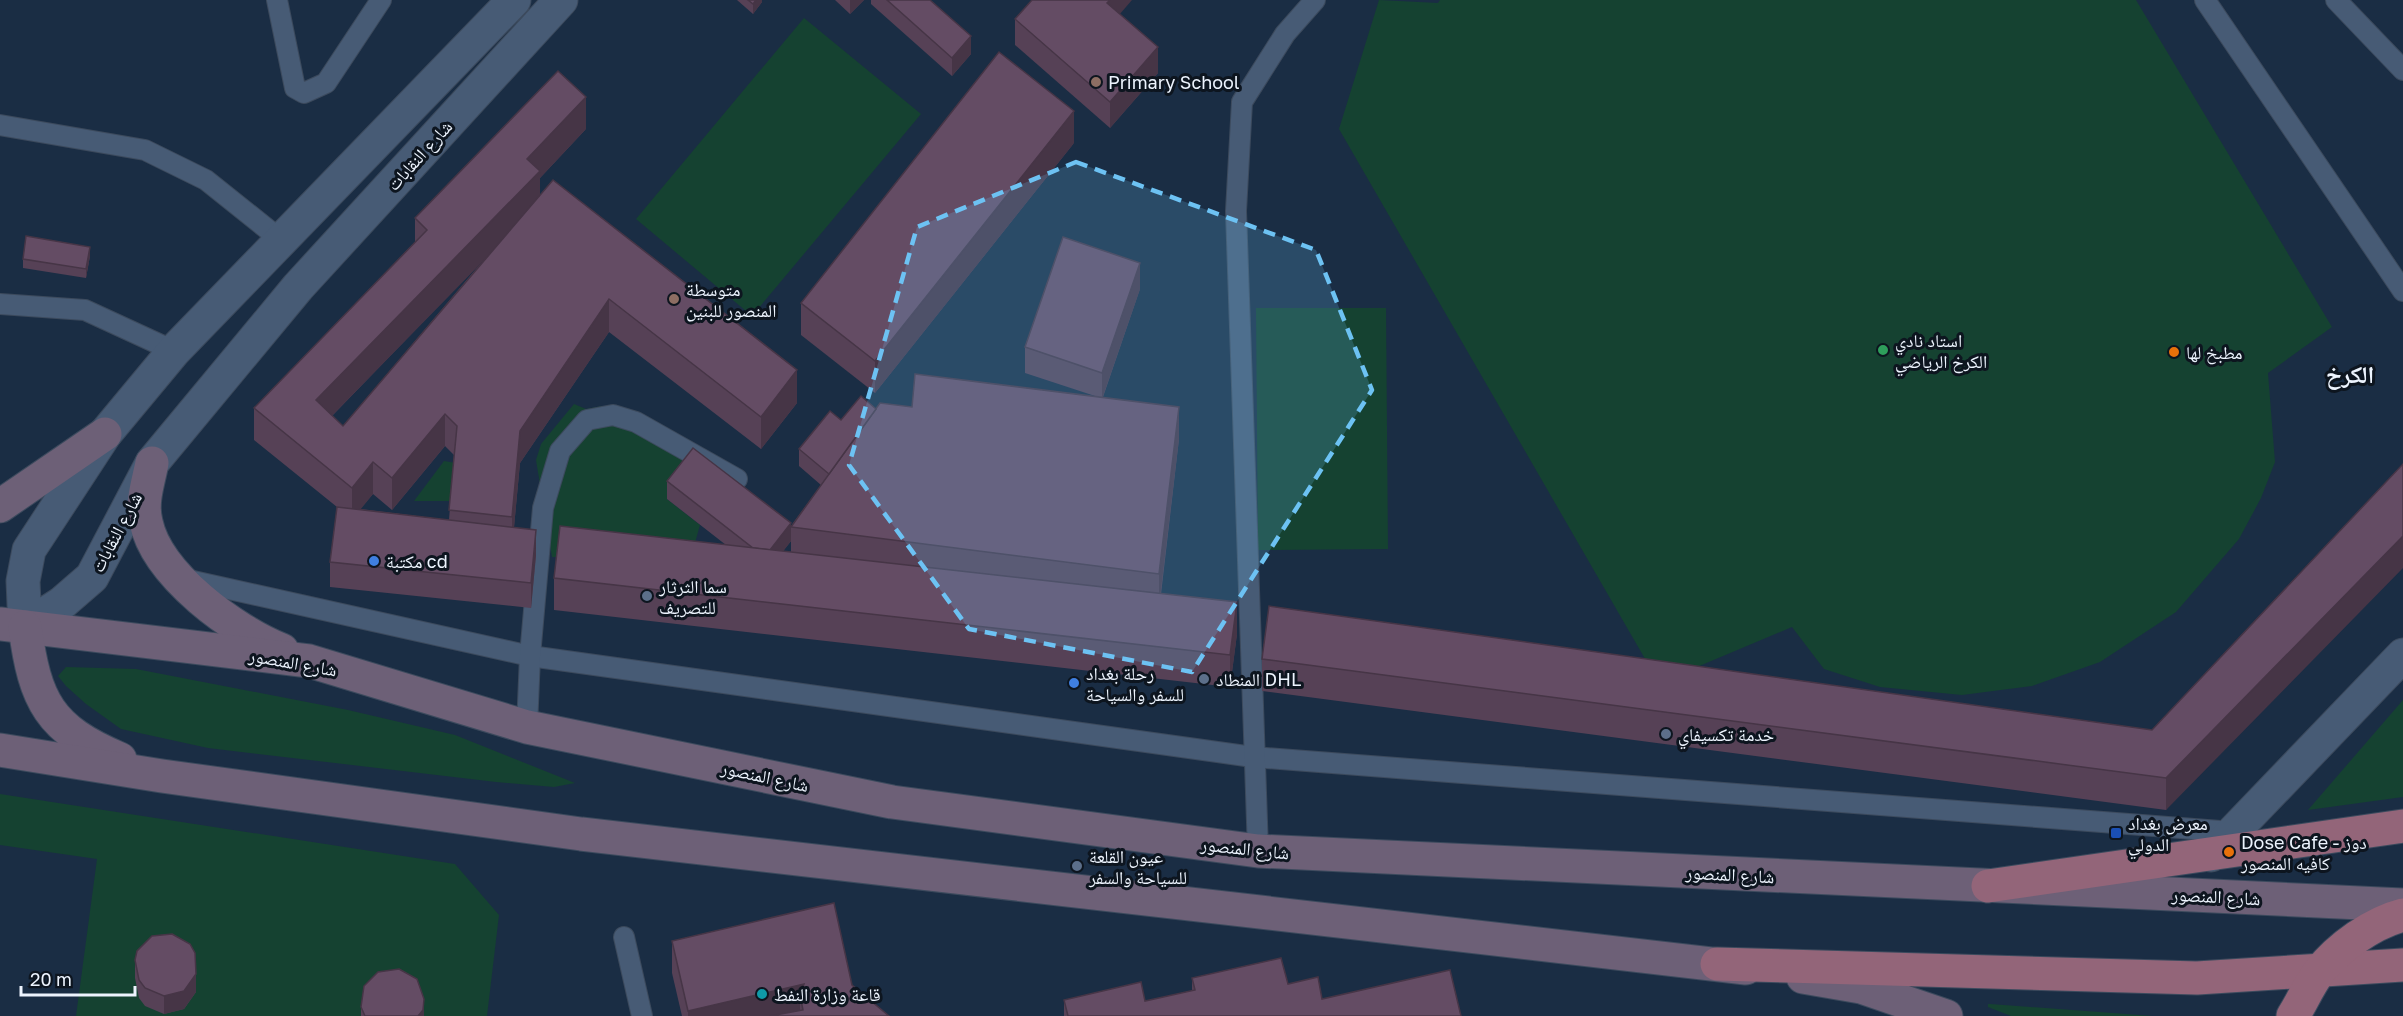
<svg xmlns="http://www.w3.org/2000/svg" width="2403" height="1016" font-family="'Golos Text','Noto Naskh Arabic',sans-serif">
  <style>
    .green { fill: #154231 }
    .lines { fill: none; stroke-linecap: round; stroke-linejoin: round }
    .service-casing { stroke: #3c4a5d; stroke-width: 22 }
    .minor-casing { stroke: #3c4a5d; stroke-width: 35 }
    .tertiary-casing { stroke: #3c4a5d; stroke-width: 35 }
    .secondary-casing { stroke: #3c4a5d; stroke-width: 35 }
    .primary-casing { stroke: #3c4a5d; stroke-width: 35 }
    .service { stroke: #475b75; stroke-width: 20 }
    .minor { stroke: #475b75; stroke-width: 33 }
    .tertiary { stroke: #475b75; stroke-width: 33 }
    .secondary { stroke: #6d6077; stroke-width: 33 }
    .primary { stroke: #936579; stroke-width: 33 }
    .wall { fill: #564156; fill-rule: evenodd }
    .shaded-wall { fill: #463546 }
    .building { fill: #644c64; stroke: #463546; stroke-width: 1.5 }
    .marked { fill: #6dc2f3; fill-opacity: 0.2; stroke: #6dc2f3; stroke-width: 4.5; stroke-dasharray: 12 8; stroke-linejoin: round }
    .education-dot { fill: #8d6e63; stroke: #0d151f; stroke-width: 2 }
    .leisure-dot { fill: #2e9e5b; stroke: #0d151f; stroke-width: 2 }
    .food-dot { fill: #e8710a; stroke: #0d151f; stroke-width: 2 }
    .shop-dot { fill: #3f7fe0; stroke: #0d151f; stroke-width: 2 }
    .service-dot { fill: #5c6f8a; stroke: #0d151f; stroke-width: 2 }
    .transit-dot { fill: #1a4fb4; stroke: #0d151f; stroke-width: 2 }
    .culture-dot { fill: #0f9aa8; stroke: #0d151f; stroke-width: 2 }
    .labels { text-anchor: middle; dominant-baseline: central; stroke-width: 6; stroke-linejoin: round; paint-order: stroke }
    .poi-label { font-size: 18px; fill: #edf4fe; stroke: #0d151f; text-anchor: start }
    .street-label { font-size: 18px; fill: #edf4fe; stroke: #0d151f }
    .district-label { font-size: 24px; font-weight: bold; fill: #edf4fe; stroke: #0d151f }
  </style>
  <rect width="100%" height="100%" fill="#1a2d44"/>
  <g class="green">
    <path d="M1379 0 1438 3 1440 0H2136L2332 327 2268 373 2275 462 2261 498 2239 539 2176 612 2100 662 2032 686 1962 695 1880 687 1824 669 1792 627 1659 683 1339 129Z"/>
    <path d="M804 18 921 114 752 316 636 219Z"/>
    <path d="M1256 308H1386L1388 549 1258 550Z"/>
    <path d="M574 404 586 409 602 406 693 466 667 499 700 525 691 557H552L536 460 541 444Z"/>
    <path d="M444 461 456 463 452 501H414Z"/>
    <path d="M66 667 136 669 348 710 455 735 575 783 554 787 496 782 208 748 121 729 86 704 66 686 58 676Z"/>
    <path d="M2403 700V797L2308 810Z"/>
    <path d="M0 794 455 864 499 915 487 1016H76L97 859 0 845Z"/>
    <path d="M1988 1004H1990L2153 1016H2011L1988 1007Z"/>
  </g>
  <g class="lines">
    <defs>
      <g id="service">
        <path d="M277 0 295 88 304 93 326 83 381 0"/>
        <path d="M2205 0 2403 291"/>
        <path d="M2336 0 2403 70"/>
        <path d="M0 125 145 150 206 180 281 240"/>
        <path d="M0 304 85 310 174 351"/>
        <path d="M184 579 530 656 1253 757 2233 832"/>
        <path d="M527 727 530 656 543 508 560 451 587 420 613 415 636 422 737 479"/>
        <path d="M1258 851 1236 211 1242 102 1285 34 1315 0"/>
        <path d="M624 937 642 1016"/>
      </g>
      <path id="minor" d="M2211 855 2403 655"/>
      <path id="tertiary" d="M514 0 174 351 105 434 29 550 23 581 25 627 62 603 92 577 152 463 298 287 561 0"/>
      <g id="secondary">
        <path d="M152 463C148 483 141 502 146 522 157 575 234 631 282 650"/>
        <path d="M0 506 105 434"/>
        <path d="M0 624 309 661 527 727 892 802 1258 851 2403 905"/>
        <path d="M25 627C35 702 49 729 120 759"/>
        <path d="M0 750 162 776 581 834 1746 968"/>
        <path d="M1803 977 1861 987 1946 1016"/>
      </g>
      <g id="primary">
        <path d="M1988 886 2403 826"/>
        <path d="M1717 964 2197 978 2403 965"/>
        <path d="M2293 1016C2302 1002 2309 985 2319 972 2339 947 2372 923 2403 915"/>
      </g>
    </defs>
    <use href="#service" class="service-casing"/>
    <use href="#minor" class="minor-casing"/>
    <use href="#tertiary" class="tertiary-casing"/>
    <use href="#secondary" class="secondary-casing"/>
    <use href="#primary" class="primary-casing"/>
    <use href="#service" class="service"/>
    <use href="#minor" class="minor"/>
    <use href="#tertiary" class="tertiary"/>
    <use href="#secondary" class="secondary"/>
    <use href="#primary" class="primary"/>
  </g>
  <g class="wall">
    <path d="M737 0H762V2L753 14Z"/>
    <path d="M835 0H864L850 14Z"/>
    <path d="M871 0H930L971 54 952 76 871 4Z"/>
    <path d="M1120 14 1158 73 1110 128 1015 45V19Z"/>
    <path d="M586 129 540 178V195L797 403 761 449 609 332 520 463 514 527 536 555 531 608 330 587V562L337 507 254 440V408L415 242V218ZM487 256 343 426 332 416ZM445 446 454 455 449 520 360 509 373 494 392 510Z"/>
    <path d="M1074 143 875 393 801 335V303Z"/>
    <path d="M90 256 86 278 23 268V259Z"/>
    <path d="M1140 289 1103 397 1179 439 1161 594 1237 634 1230 687 554 610V578L726 545 667 499V481L791 526 821 485 799 466V449L841 420 876 409 1095 396 1025 373V347ZM791 541V552L783 551Z"/>
    <path d="M2403 464 2166 810 1262 691V659L2152 730Z"/>
    <path d="M672 941 852 985 889 1016H682L672 973Z"/>
    <path d="M135 960 196 992 184 1009 164 1014 145 1006 139 998 135 978Z"/>
    <path d="M1192 978 1288 984 1322 999 1461 1016H1064V1000L1145 1001 1192 991Z"/>
    <path d="M361 1007 424 1016H361Z"/>
  </g>
  <g class="shaded-wall">
    <path d="M756 0H762V2L753 14V4Z"/>
    <path d="M850 0H864L850 14Z"/>
    <path d="M1110 0H1132L1107 29V3Z"/>
    <path d="M971 36V54L952 76V58Z"/>
    <path d="M1158 47V73L1110 128V102Z"/>
    <path d="M586 97V129L540 178V203L316 432V400L527 159Z"/>
    <path d="M1074 111V143L875 393V361Z"/>
    <path d="M90 247V256L86 278V269Z"/>
    <path d="M1140 263V289L1102 399V373Z"/>
    <path d="M609 299V332L520 463 512 549V517L520 431Z"/>
    <path d="M797 370V403L761 449V417Z"/>
    <path d="M1179 407V439L1159 606V574Z"/>
    <path d="M445 414V446L392 510V478Z"/>
    <path d="M373 462V494L352 520V488Z"/>
    <path d="M791 523V541L765 575V557Z"/>
    <path d="M536 530V555L531 608V583Z"/>
    <path d="M2403 536V568L2166 810V778Z"/>
    <path d="M1237 602V634L1230 687V655Z"/>
    <path d="M196 974V992L184 1009 164 1014V996Z"/>
    <path d="M804 984 803 1010 800 995V1016H688V1011Z"/>
    <path d="M424 999V1016H418Z"/>
  </g>
  <g class="building">
    <path d="M748 0H756L753 4Z"/>
    <path d="M887 0H930L971 36 952 58Z"/>
    <path d="M1032 0H1110L1107 3 1158 47 1110 102 1015 19Z"/>
    <path d="M999 52 1074 111 875 361 801 303Z"/>
    <path d="M558 71 586 97 527 159 540 171 316 400 343 426 553 180 797 370 761 417 609 299 520 431 512 517 449 510 457 426 445 414 392 478 373 462 352 488 254 408 427 230 415 218Z"/>
    <path d="M26 236 90 247 86 269 23 259Z"/>
    <path d="M1063 237 1140 263 1102 373 1025 347Z"/>
    <path d="M915 374 1179 407 1159 574 791 527 880 403 912 407Z"/>
    <path d="M861 396 876 409 829 474 799 449 830 411 841 420Z"/>
    <path d="M693 448 791 523 770 550 753 548 667 481Z"/>
    <path d="M2403 464V536L2166 778 1262 659 1269 606 2152 730Z"/>
    <path d="M337 507 536 530 531 583 330 562Z"/>
    <path d="M560 526 1237 602 1230 655 554 578Z"/>
    <path d="M834 903 852 985 889 1016H770L803 1010 800 995 804 984 688 1011 672 941Z"/>
    <path d="M172 934 190 944 195 953 196 974 184 991 164 996 145 988 139 980 135 960 137 951 152 936Z"/>
    <path d="M1281 958 1288 984 1318 977 1322 999 1450 970 1461 1016H1068L1064 1000 1141 982 1145 1001 1195 990 1192 978Z"/>
    <path d="M399 969 417 979 424 999 423 1010 418 1016H365L361 1007 364 986 378 972Z"/>
  </g>
  <path class="marked" d="M1076 162 1316 250 1372 390 1192 672 969 629 849 465 917 227Z"/>
  <g class="education-dot">
    <circle cx="1096" cy="82" r="6"/>
    <circle cx="674" cy="299" r="6"/>
  </g>
  <circle class="leisure-dot" cx="1883" cy="350" r="6"/>
  <g class="food-dot">
    <circle cx="2174" cy="352" r="6"/>
    <circle cx="2229" cy="852" r="6"/>
  </g>
  <g class="shop-dot">
    <circle cx="374" cy="561" r="6"/>
    <circle cx="1074" cy="683" r="6"/>
  </g>
  <g class="service-dot">
    <circle cx="647" cy="596" r="6"/>
    <circle cx="1204" cy="679" r="6"/>
    <circle cx="1666" cy="734" r="6"/>
    <circle cx="1077" cy="866" r="6"/>
  </g>
  <rect class="transit-dot" x="2110" y="827" width="12" height="12" rx="3"/>
  <circle class="culture-dot" cx="762" cy="994" r="6"/>
  <g class="labels">
    <g class="poi-label">
      <text x="1108" y="82">Primary School</text>
      <text x="686" y="289">متوسطة<tspan x="686" dy="21">المنصور للبنين</tspan></text>
      <text x="1895" y="340">استاد نادي<tspan x="1895" dy="21">الكرخ الرياضي</tspan></text>
      <text x="2186" y="352">مطبخ لها</text>
      <text x="386" y="561">مكتبة cd</text>
      <text x="659" y="586">سما الثرثار<tspan x="659" dy="21">للتصريف</tspan></text>
      <text x="1086" y="673">رحلة بغداد<tspan x="1086" dy="21">للسفر والسياحة</tspan></text>
      <text x="1216" y="679">المنطاد DHL</text>
      <text x="1678" y="734">خدمة تكسيفاي</text>
      <text x="2128" y="823">معرض بغداد<tspan x="2128" dy="21">الدولي</tspan></text>
      <text x="2241" y="842">Dose Cafe - دوز<tspan x="2241" dy="21">كافيه المنصور</tspan></text>
      <text x="1089" y="856">عيون القلعة<tspan x="1089" dy="21">للسياحة والسفر</tspan></text>
      <text x="774" y="994">قاعة وزارة النفط</text>
    </g>
    <g class="street-label">
      <text transform="translate(419 155) rotate(-48)">شارع النقابات</text>
      <text transform="translate(116 532) rotate(-62)">شارع النقابات</text>
      <text transform="translate(293 662) rotate(10)">شارع المنصور</text>
      <text transform="translate(765 776) rotate(12)">شارع المنصور</text>
      <text transform="translate(1245 848) rotate(6)">شارع المنصور</text>
      <text transform="translate(1730 874) rotate(3)">شارع المنصور</text>
      <text transform="translate(2216 896) rotate(3)">شارع المنصور</text>
    </g>
    <g class="district-label">
      <text x="2350" y="373">الكرخ</text>
    </g>
  </g>
  <path d="M21 986v9h114v-9" fill="none" stroke="#edf4fe" stroke-width="3"/>
  <text x="30" y="986" font-size="18" fill="#edf4fe" stroke="#0d151f" stroke-width="4.5" paint-order="stroke">20 m</text>
</svg>
